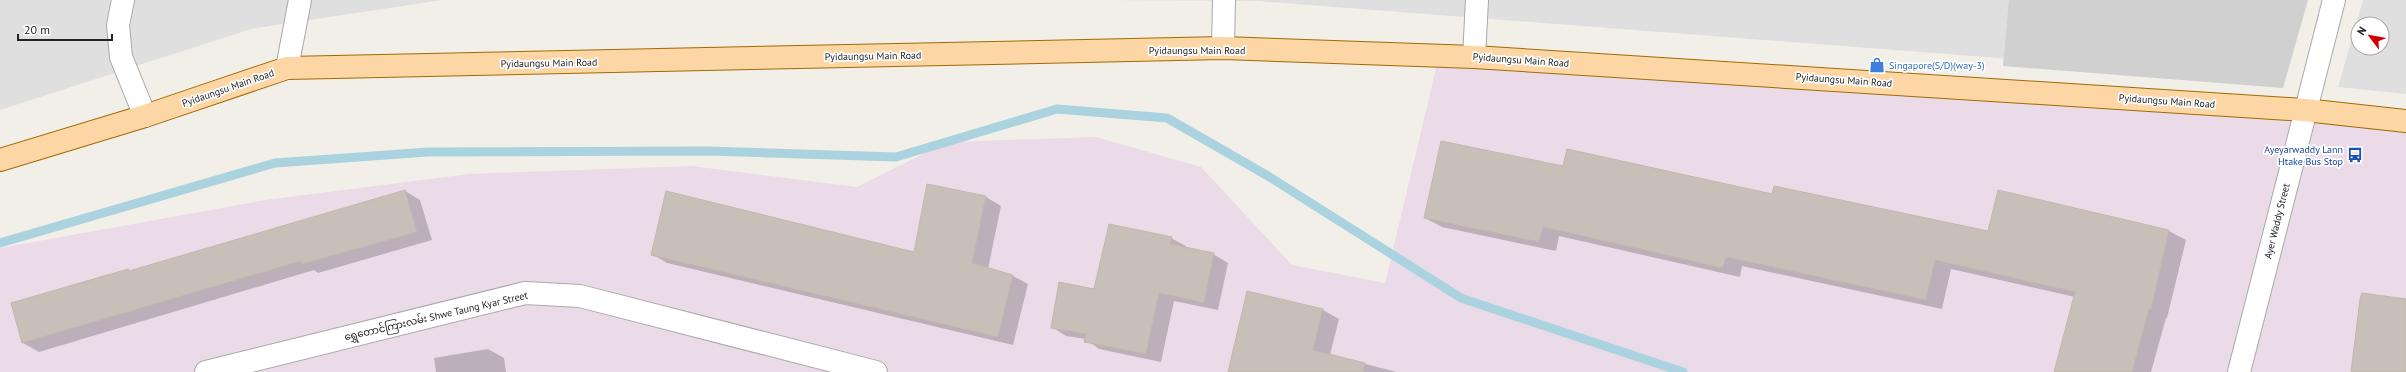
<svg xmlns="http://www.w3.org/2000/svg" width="2406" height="372" font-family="'PT Sans','Noto Sans Myanmar',sans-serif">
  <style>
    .residential { fill: #e0dfdf; fill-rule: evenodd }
    .industrial { fill: #ebdbe8 }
    .religious { fill: #d0d0d0 }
    .shadow { fill: #0003 }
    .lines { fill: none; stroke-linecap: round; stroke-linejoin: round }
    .stream { stroke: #aad3df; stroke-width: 9 }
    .building { fill: #c7bfb8; stroke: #c4b6ab }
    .minor-casing { stroke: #a9a9a9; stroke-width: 24 }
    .major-casing { stroke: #a06b00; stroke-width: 24 }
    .minor { stroke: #fff; stroke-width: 22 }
    .major { stroke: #fcd6a4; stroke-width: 22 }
    .labels { text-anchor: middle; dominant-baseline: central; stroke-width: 3.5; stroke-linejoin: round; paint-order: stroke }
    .street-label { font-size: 10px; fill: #222; stroke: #fff }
    .shop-label { font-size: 10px; fill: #366cbe; stroke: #fff; text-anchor: start }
    .transit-label { font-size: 10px; fill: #164399; stroke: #fff; text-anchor: end }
  </style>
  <rect width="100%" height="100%" fill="#f2efe9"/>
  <g class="residential">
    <path d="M0 0H442L251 29 0 110Z"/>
    <path d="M1102 0H2305L2283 80 1257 1Z"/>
    <path d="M2363 0H2406V94L2338 87ZM2358 24H2382V48H2358Z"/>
  </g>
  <path class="industrial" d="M1439 56 2406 121V372H0V248L265 200 469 174 692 166 857 187 947 142 1096 137 1201 167 1292 265 1385 283Z"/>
  <path class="religious" d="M2009 0H2308L2283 88 2003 66Z"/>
  <g class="shadow">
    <path d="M1564 167 1773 195 1989 232 1999 192 2169 231 2186 240 2167 318H2166L2151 372H2055L2075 297 1951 269 1942 309 1742 266 1740 277 1559 236 1556 251 1442 227 1425 218Z"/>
    <path d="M928 185 986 197 1001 206 988 269 1013 276 1028 284 1013 345 667 263 652 254 915 253Z"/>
    <path d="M405 191 420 200 432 240 318 273 314 270 39 352 23 343 128 270 130 271Z"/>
    <path d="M1171 238 1186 246 1185 249 1213 254 1228 263 1218 310 1174 301 1161 362 1099 349 1086 339 1066 336 1052 327 1095 290Z"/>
    <path d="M1248 292 1323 310 1339 319 1330 355 1397 372H1229Z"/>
    <path d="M488 349 504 358 506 372H436L434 358Z"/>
  </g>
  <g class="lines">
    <path class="stream" d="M0 243 275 163 428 152 708 151 896 157 1057 109 1167 118 1268 176 1461 298 1683 372"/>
  </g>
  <g class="building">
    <path d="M1441 141 1563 166 1567 149 1772 194 1774 186 1988 231 1998 190 2169 230 2151 310 2149 309 2132 372H2054L2075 292 1935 260 1926 300 1726 257 1723 268 1543 227 1539 242 1424 218Z"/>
    <path d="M927 184 986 196 972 263 1013 275 998 337 651 255 666 191 914 252Z"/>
    <path d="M405 190 417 232 302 264 301 261 22 343 11 303 128 269 129 271Z"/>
    <path d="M1109 224 1172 237 1170 244 1214 253 1204 303 1159 293 1146 354 1084 342 1086 334 1051 328 1059 282 1094 289Z"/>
    <path d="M1247 291 1323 309 1313 350 1365 363 1363 372H1228Z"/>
    <path d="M2362 293 2406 299V372H2351L2360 299Z"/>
  </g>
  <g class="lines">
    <defs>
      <g id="minor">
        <path d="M123 0 118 25 121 57 145 116"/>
        <path d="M1223 48 1224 0"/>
        <path d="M1474 57 1477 0"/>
        <path d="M287 68 300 0"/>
        <path d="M206 372 525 293 580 296 876 372"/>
        <path d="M2239 372 2334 0"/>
      </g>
      <path id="major" d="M0 160 145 116 287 68 1223 48 1474 57 2305 110 2406 121"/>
    </defs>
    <use href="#minor" class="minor-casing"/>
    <use href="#major" class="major-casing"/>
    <use href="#minor" class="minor"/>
    <use href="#major" class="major"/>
  </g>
  <defs>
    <symbol id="shop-bare" viewBox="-9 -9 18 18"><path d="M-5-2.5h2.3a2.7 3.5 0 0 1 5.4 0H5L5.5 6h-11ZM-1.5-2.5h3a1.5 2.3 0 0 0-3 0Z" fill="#3f7fe0" stroke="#fff" stroke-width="2.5" paint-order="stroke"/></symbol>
    <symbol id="bus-bare" viewBox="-9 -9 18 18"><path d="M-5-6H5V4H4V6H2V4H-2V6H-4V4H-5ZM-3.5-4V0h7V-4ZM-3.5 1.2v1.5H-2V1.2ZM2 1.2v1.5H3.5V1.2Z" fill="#1a4fb4" stroke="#fff" stroke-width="2.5" paint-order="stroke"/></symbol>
  </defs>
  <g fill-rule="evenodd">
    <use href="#shop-bare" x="1866" y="54" width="22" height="22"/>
    <use href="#bus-bare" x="2344" y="144" width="22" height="22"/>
  </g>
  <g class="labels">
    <g class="street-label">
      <text x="1197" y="50">Pyidaungsu Main Road</text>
      <text transform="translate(873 56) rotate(-1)">Pyidaungsu Main Road</text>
      <text transform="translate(1521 60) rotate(4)">Pyidaungsu Main Road</text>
      <text transform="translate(549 63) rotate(-1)">Pyidaungsu Main Road</text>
      <text transform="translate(1844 80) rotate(4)">Pyidaungsu Main Road</text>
      <text transform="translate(228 88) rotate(-19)">Pyidaungsu Main Road</text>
      <text transform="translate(2167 101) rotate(4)">Pyidaungsu Main Road</text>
      <text transform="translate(2277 221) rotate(-76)">Ayer Waddy Street</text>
      <text transform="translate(436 316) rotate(-13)">ရွှေတောင်ကြားလမ်း Shwe Taung Kyar Street</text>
    </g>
    <g class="shop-label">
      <text x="1889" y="65">Singapore(S/D)(way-3)</text>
    </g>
    <g class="transit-label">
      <text x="2343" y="149">Ayeyarwaddy Lann<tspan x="2343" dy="12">Htake Bus Stop</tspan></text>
    </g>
  </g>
  <g transform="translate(2370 36) rotate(302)"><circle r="19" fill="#ffffff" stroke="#a7a7a7"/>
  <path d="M0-3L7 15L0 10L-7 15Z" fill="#d40000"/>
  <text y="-6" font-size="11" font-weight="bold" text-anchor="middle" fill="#222222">N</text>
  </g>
  <path d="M18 34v6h94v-6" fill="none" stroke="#222222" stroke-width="2"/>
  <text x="24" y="34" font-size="12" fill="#222222" stroke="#ffffff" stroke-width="3" paint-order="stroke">20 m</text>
</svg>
